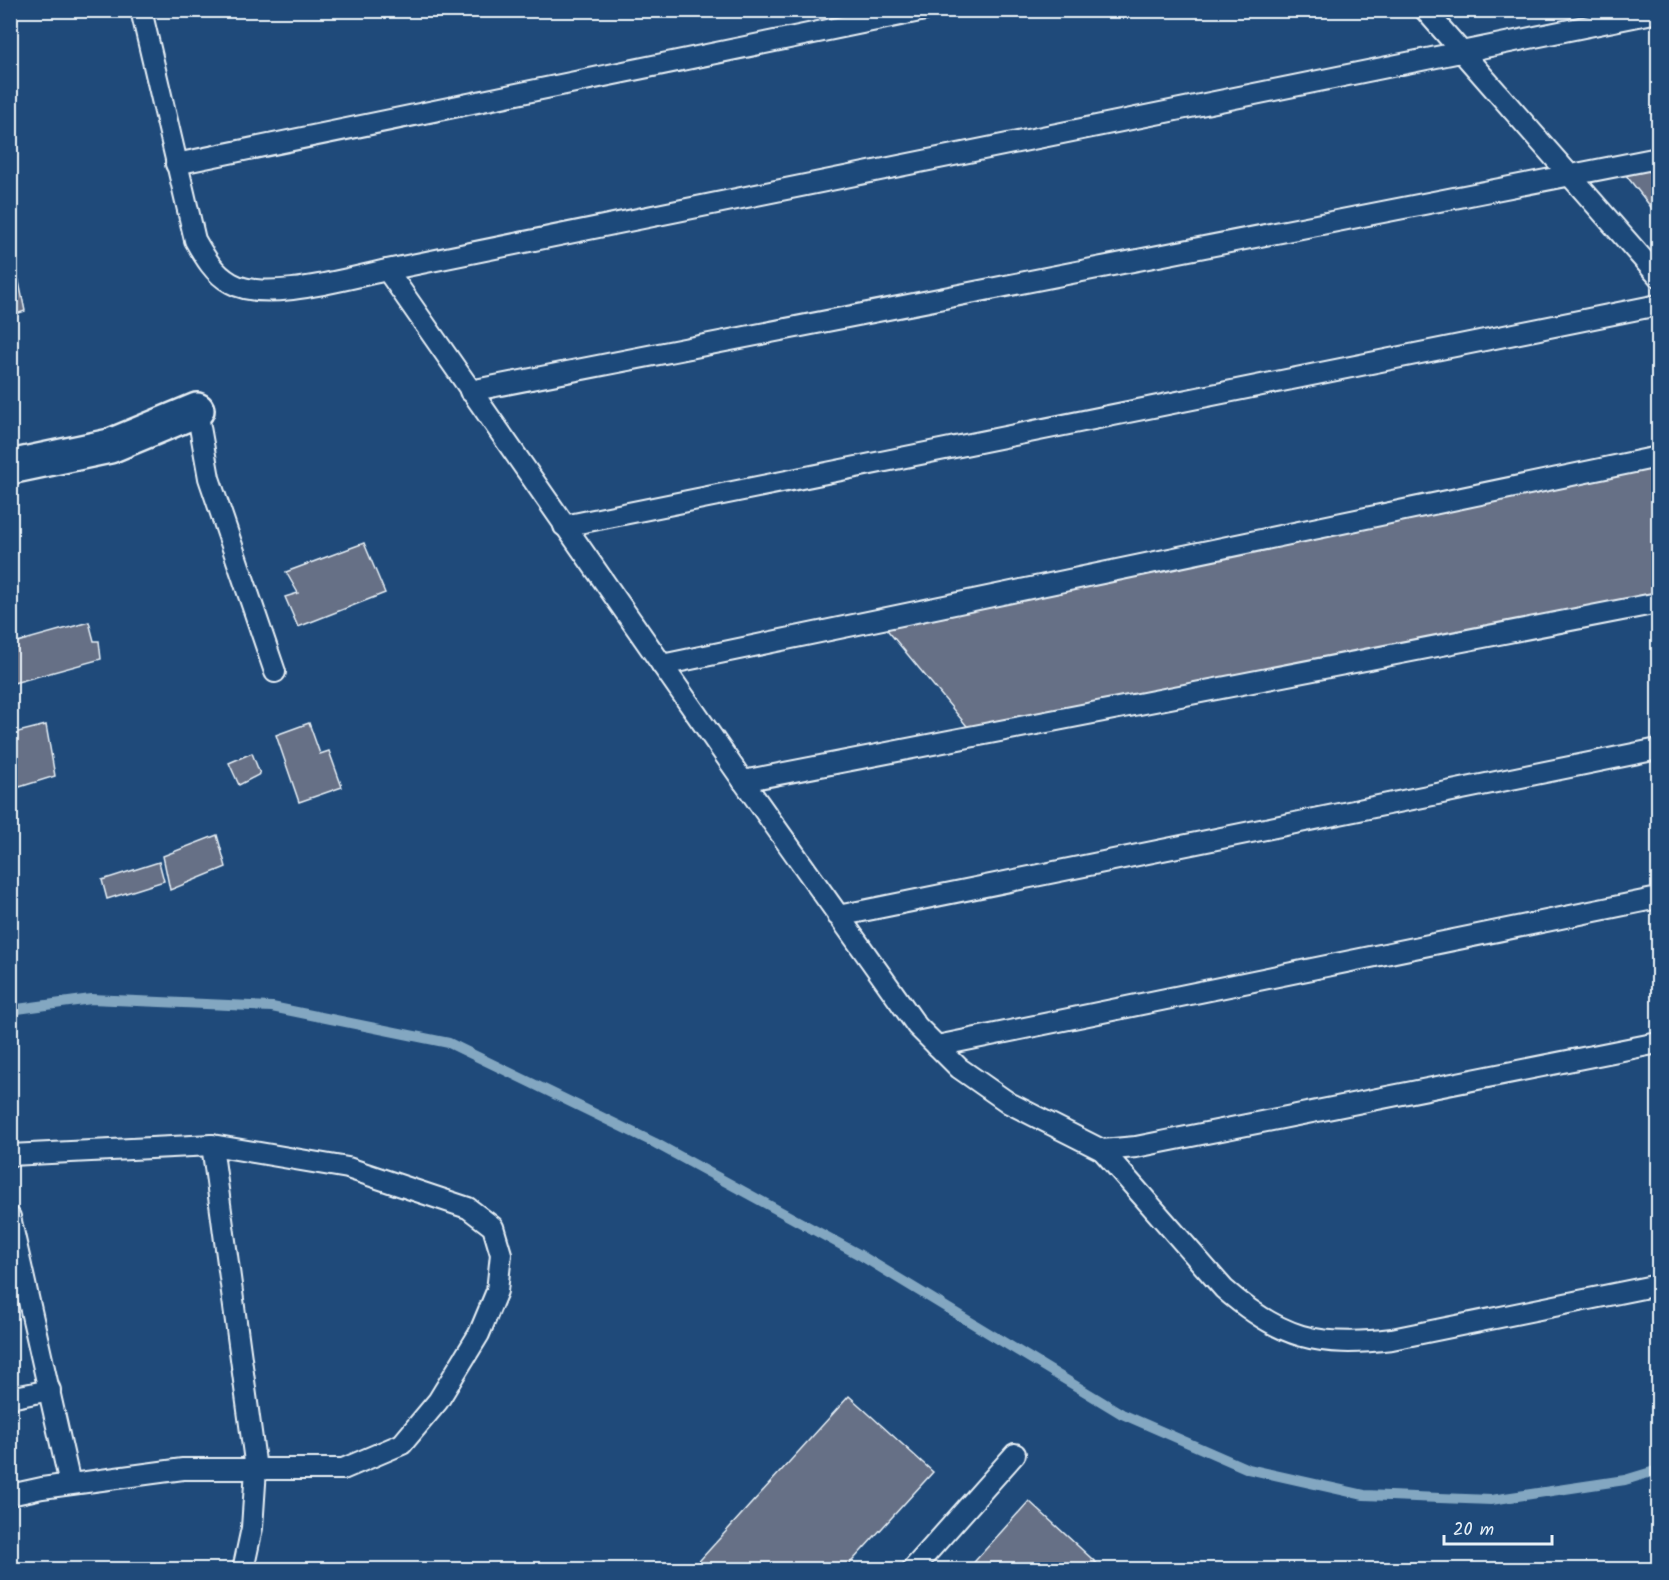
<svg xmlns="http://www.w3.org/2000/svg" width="1669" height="1580" font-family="Kalam,sans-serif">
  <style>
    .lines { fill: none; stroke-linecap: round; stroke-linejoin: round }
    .stream { stroke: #83a7c1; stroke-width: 10 }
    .building { fill: #667086; stroke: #e8f1f8; stroke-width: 1.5 }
    .service-casing { stroke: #e8f1f8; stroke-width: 24 }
    .minor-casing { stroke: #e8f1f8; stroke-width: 38 }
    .service { stroke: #1f4a7a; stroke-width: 20 }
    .minor { stroke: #1f4a7a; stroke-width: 33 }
  </style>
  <rect width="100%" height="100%" fill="#1f4a7a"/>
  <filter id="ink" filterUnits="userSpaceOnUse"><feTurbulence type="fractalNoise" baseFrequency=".0167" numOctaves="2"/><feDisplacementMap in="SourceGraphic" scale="12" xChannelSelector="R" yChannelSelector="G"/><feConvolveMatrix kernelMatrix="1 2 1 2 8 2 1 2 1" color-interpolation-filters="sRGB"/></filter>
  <g filter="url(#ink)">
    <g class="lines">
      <path class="stream" d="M10 1010 91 999 272 1007 449 1043 655 1143 860 1255 1122 1414 1248 1469 1364 1495 1491 1500 1625 1480 1658 1470"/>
    </g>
    <g class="building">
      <path d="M1658 157V216L1618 165Z"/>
      <path d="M10 238 25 311 10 316Z"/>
      <path d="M1658 458V595L976 737 879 620Z"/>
      <path d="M364 543 385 593 298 627 285 597 298 593 286 572Z"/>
      <path d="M89 622 94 641H99L101 659 10 684V644Z"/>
      <path d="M309 723 320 754 329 751 342 787 299 802 276 735Z"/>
      <path d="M46 725 55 776 13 789 10 778V734Z"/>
      <path d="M252 753 260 774 239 785 229 763Z"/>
      <path d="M217 835 226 867 170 890 163 856Z"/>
      <path d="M159 862 164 881 107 899 102 880Z"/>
      <path d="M849 1396 933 1472 844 1570H691Z"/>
      <path d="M1029 1501 1104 1570H967Z"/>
    </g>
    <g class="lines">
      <defs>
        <g id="service">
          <path d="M141 10 195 240C204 256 214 274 231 283 265 303 348 278 387 270L743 781 917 1026 959 1068 1009 1103 1102 1150 1136 1147 1658 1043"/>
          <path d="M1425 10 1658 276"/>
          <path d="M176 164 925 10"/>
          <path d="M387 270 1658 12"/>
          <path d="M470 391 1658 158"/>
          <path d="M197 410 209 478 275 672"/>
          <path d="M564 526 1658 305"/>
          <path d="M662 665 1658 457"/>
          <path d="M743 781 1658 603"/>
          <path d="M838 916 1658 749"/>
          <path d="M937 1046 1658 898"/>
          <path d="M212 1145 256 1469 252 1528 243 1570"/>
          <path d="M1102 1150 1224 1289C1280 1338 1318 1348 1392 1339L1658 1285"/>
          <path d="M10 1155 212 1145 348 1168 468 1208 493 1227 501 1254 497 1291 479 1334 438 1401 402 1444 343 1469H183L42 1488 10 1495"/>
          <path d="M10 1217 70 1484"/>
          <path d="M10 1398 50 1390"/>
          <path d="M912 1570 1015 1454"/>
        </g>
        <path id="minor" d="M10 467 110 446 197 410"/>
      </defs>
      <use href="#service" class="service-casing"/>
      <use href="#minor" class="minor-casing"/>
      <use href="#service" class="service"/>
      <use href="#minor" class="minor"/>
    </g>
  </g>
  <rect width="1669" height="1580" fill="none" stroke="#1f4a7a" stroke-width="36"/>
  <rect x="18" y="18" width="1633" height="1544" fill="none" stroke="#e8f1f8" stroke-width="2" filter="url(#ink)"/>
  <path d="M1444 1535v9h108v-9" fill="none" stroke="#e8f1f8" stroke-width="3"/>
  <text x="1453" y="1535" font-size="18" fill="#e8f1f8" stroke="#1f4a7a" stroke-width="4.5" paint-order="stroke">20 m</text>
</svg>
